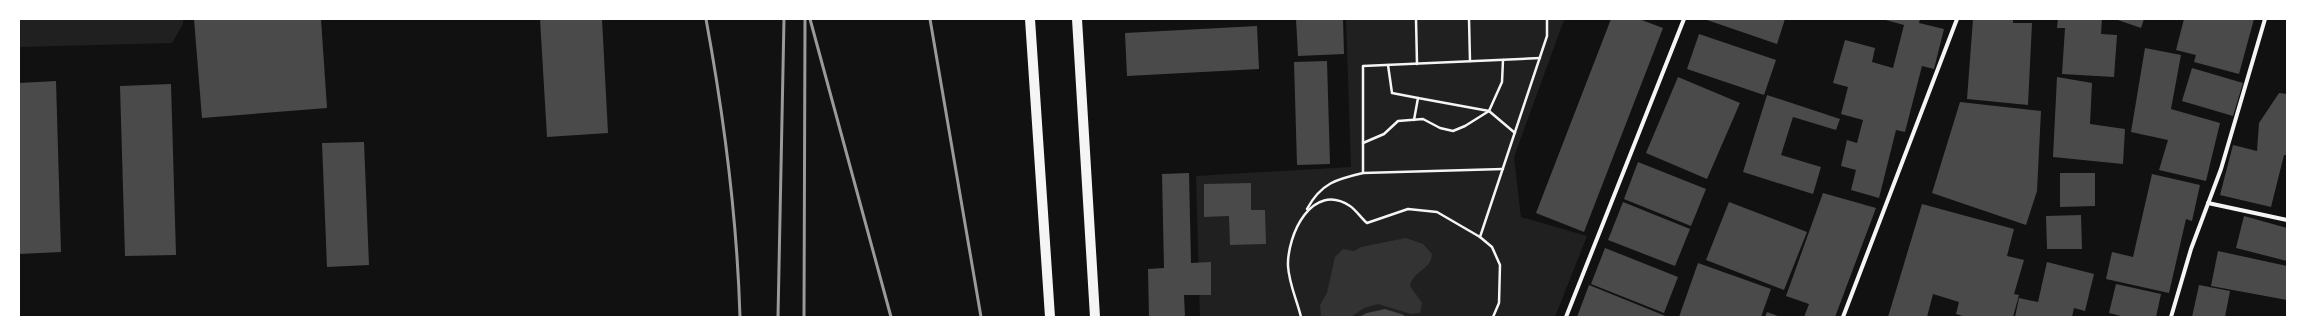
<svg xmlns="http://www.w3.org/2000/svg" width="2306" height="336" font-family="'Libre Baskerville',serif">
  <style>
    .green { fill: #202020 }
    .water { fill: #333 }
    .building { fill: #4a4a4a }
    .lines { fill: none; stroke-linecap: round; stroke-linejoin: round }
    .path { stroke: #f5f5f5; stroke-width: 2.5 }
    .minor { stroke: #f5f5f5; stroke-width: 4 }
    .primary { stroke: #f5f5f5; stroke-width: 10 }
    .rail { stroke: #9a9a9a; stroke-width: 3 }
  </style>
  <rect width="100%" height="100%" fill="#111"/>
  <g class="green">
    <path d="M19 19H183V24L172 43 19 47Z"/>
    <path d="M1346 19 1564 20 1514 157 1521 217 1587 236 1555 317H1200L1196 176 1351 167Z"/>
  </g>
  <path class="water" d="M1406 238 1423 244 1432 254C1431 271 1414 269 1410 286L1422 303 1420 313 1411 314 1378 304 1364 308 1351 317H1321L1320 305 1327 293 1335 257 1343 249 1354 251 1361 247Z"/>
  <g class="building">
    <path d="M194 19H321L327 108 202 118Z"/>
    <path d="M540 19H602L608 133 547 137Z"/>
    <path d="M1296 19H1343L1344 54 1298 56Z"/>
    <path d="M1611 19H1639L1663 28 1584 232 1536 213Z"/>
    <path d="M1704 19H1785L1777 44Z"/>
    <path d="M1882 19H1920L1919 23 1944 29 1934 69 1922 66 1905 132 1896 130 1879 198 1851 190 1856 170 1841 166 1847 140 1857 143 1863 120 1841 114 1848 87 1833 83 1845 40 1875 48 1872 62 1893 68 1904 25Z"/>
    <path d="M1973 19H2013V23H2032L2028 105 1967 99Z"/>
    <path d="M2058 19H2102L2101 34 2117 35 2114 77 2062 74 2065 28H2057Z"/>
    <path d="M2115 19H2144L2141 28Z"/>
    <path d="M2184 19H2254L2239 74 2194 62 2196 55 2176 50Z"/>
    <path d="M1257 26 1259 69 1127 76 1125 33Z"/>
    <path d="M1699 34 1776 60 1764 95 1687 69Z"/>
    <path d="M2145 48 2181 55 2171 109 2220 123 2206 181 2159 170 2168 140 2131 132Z"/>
    <path d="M1327 61 1330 164 1297 165 1294 62Z"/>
    <path d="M2192 68 2243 83 2233 116 2182 101Z"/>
    <path d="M1678 77 1740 103 1707 179 1646 153Z"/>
    <path d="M2057 77 2092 83 2090 124 2125 129 2123 164 2053 157Z"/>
    <path d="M56 81 61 252 19 254V83Z"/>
    <path d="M171 84 176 255 125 256 120 86Z"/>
    <path d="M2279 93 2287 94V155H2284L2271 207 2220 195 2233 145 2257 151 2259 123Z"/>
    <path d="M1767 95 1840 119 1836 130 1793 117 1781 155 1821 167 1813 194 1743 172Z"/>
    <path d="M1960 102 2041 111 2037 191 2026 225 1932 193Z"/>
    <path d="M364 142 369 265 327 267 322 143Z"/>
    <path d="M1638 162 1706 189 1691 226 1624 199Z"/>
    <path d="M1189 173 1191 263 1211 262V295H1184L1185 317H1149L1148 269 1164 268 1162 174Z"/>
    <path d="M2060 173H2095V206L2060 207Z"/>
    <path d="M2152 174 2200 185 2192 221 2186 219 2169 293 2106 279 2112 252 2133 257Z"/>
    <path d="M1251 183V210H1265L1266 244 1230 245 1229 216 1204 217V184Z"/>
    <path d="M1823 193 1876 208 1835 317H1804L1809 304 1786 296Z"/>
    <path d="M1623 202 1690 229 1675 266 1608 240Z"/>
    <path d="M1729 202 1807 232 1784 290 1706 260Z"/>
    <path d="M1922 204 2014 229 2007 256 2024 260 2014 294 2019 295 2013 317H1966L1956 314 1959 302 1933 294 1927 317H1888Z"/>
    <path d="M2081 215 2082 249H2047L2046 216Z"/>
    <path d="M2244 216 2287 228V261L2236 248Z"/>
    <path d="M1605 248 1678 277 1664 313 1591 284Z"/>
    <path d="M2218 251 2287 266V300L2211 286Z"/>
    <path d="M2047 262 2094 274 2085 311 2074 308 2072 317H2015L2019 298 2038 302Z"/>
    <path d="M1698 263 1771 289 1761 317H1679Z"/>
    <path d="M2116 284 2161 294 2156 317H2125L2109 313Z"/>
    <path d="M1589 285 1668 317H1577Z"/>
    <path d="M2199 285 2230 291 2225 317H2192Z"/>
    <path d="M1385 309 1404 315V317H1359L1367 313Z"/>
    <path d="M1767 312 1781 317H1765Z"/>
  </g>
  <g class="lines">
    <g class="path">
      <path d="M1416 19 1417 64"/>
      <path d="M1469 19 1470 61"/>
      <path d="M1388 65 1392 93 1418 98 1414 120"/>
      <path d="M1418 98 1489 111 1515 133"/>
      <path d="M1363 143 1384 134 1398 121 1423 119 1440 128 1453 131 1465 126 1489 111 1502 82 1503 60"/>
      <path d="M1363 173 1503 169"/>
      <path d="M1307 209C1321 183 1337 179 1363 173V66L1540 58"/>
      <path d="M1480 237 1547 36V19"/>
      <path d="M1301 317C1297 300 1289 284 1288 266 1287 235 1312 181 1350 206 1356 210 1361 218 1367 223L1408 209 1437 212 1480 237 1492 247 1500 265 1499 303 1493 317"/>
    </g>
    <g class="minor">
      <path d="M2208 203 2287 220"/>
      <path d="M1566 317 1684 19"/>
      <path d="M1843 317 1957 19"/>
      <path d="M2171 317 2191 249 2221 169 2265 19"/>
    </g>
    <g class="primary">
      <path d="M1030 19 1050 317"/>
      <path d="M1077 19 1095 317"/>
    </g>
    <g class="rail">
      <path d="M706 19C724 117 737 217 740 317"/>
      <path d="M810 19 891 317"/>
      <path d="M930 19 981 317"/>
      <path d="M778 317 784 19"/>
      <path d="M804 317 805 19"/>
    </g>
  </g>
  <rect width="2306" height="336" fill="none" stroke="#ffffff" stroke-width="40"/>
</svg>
